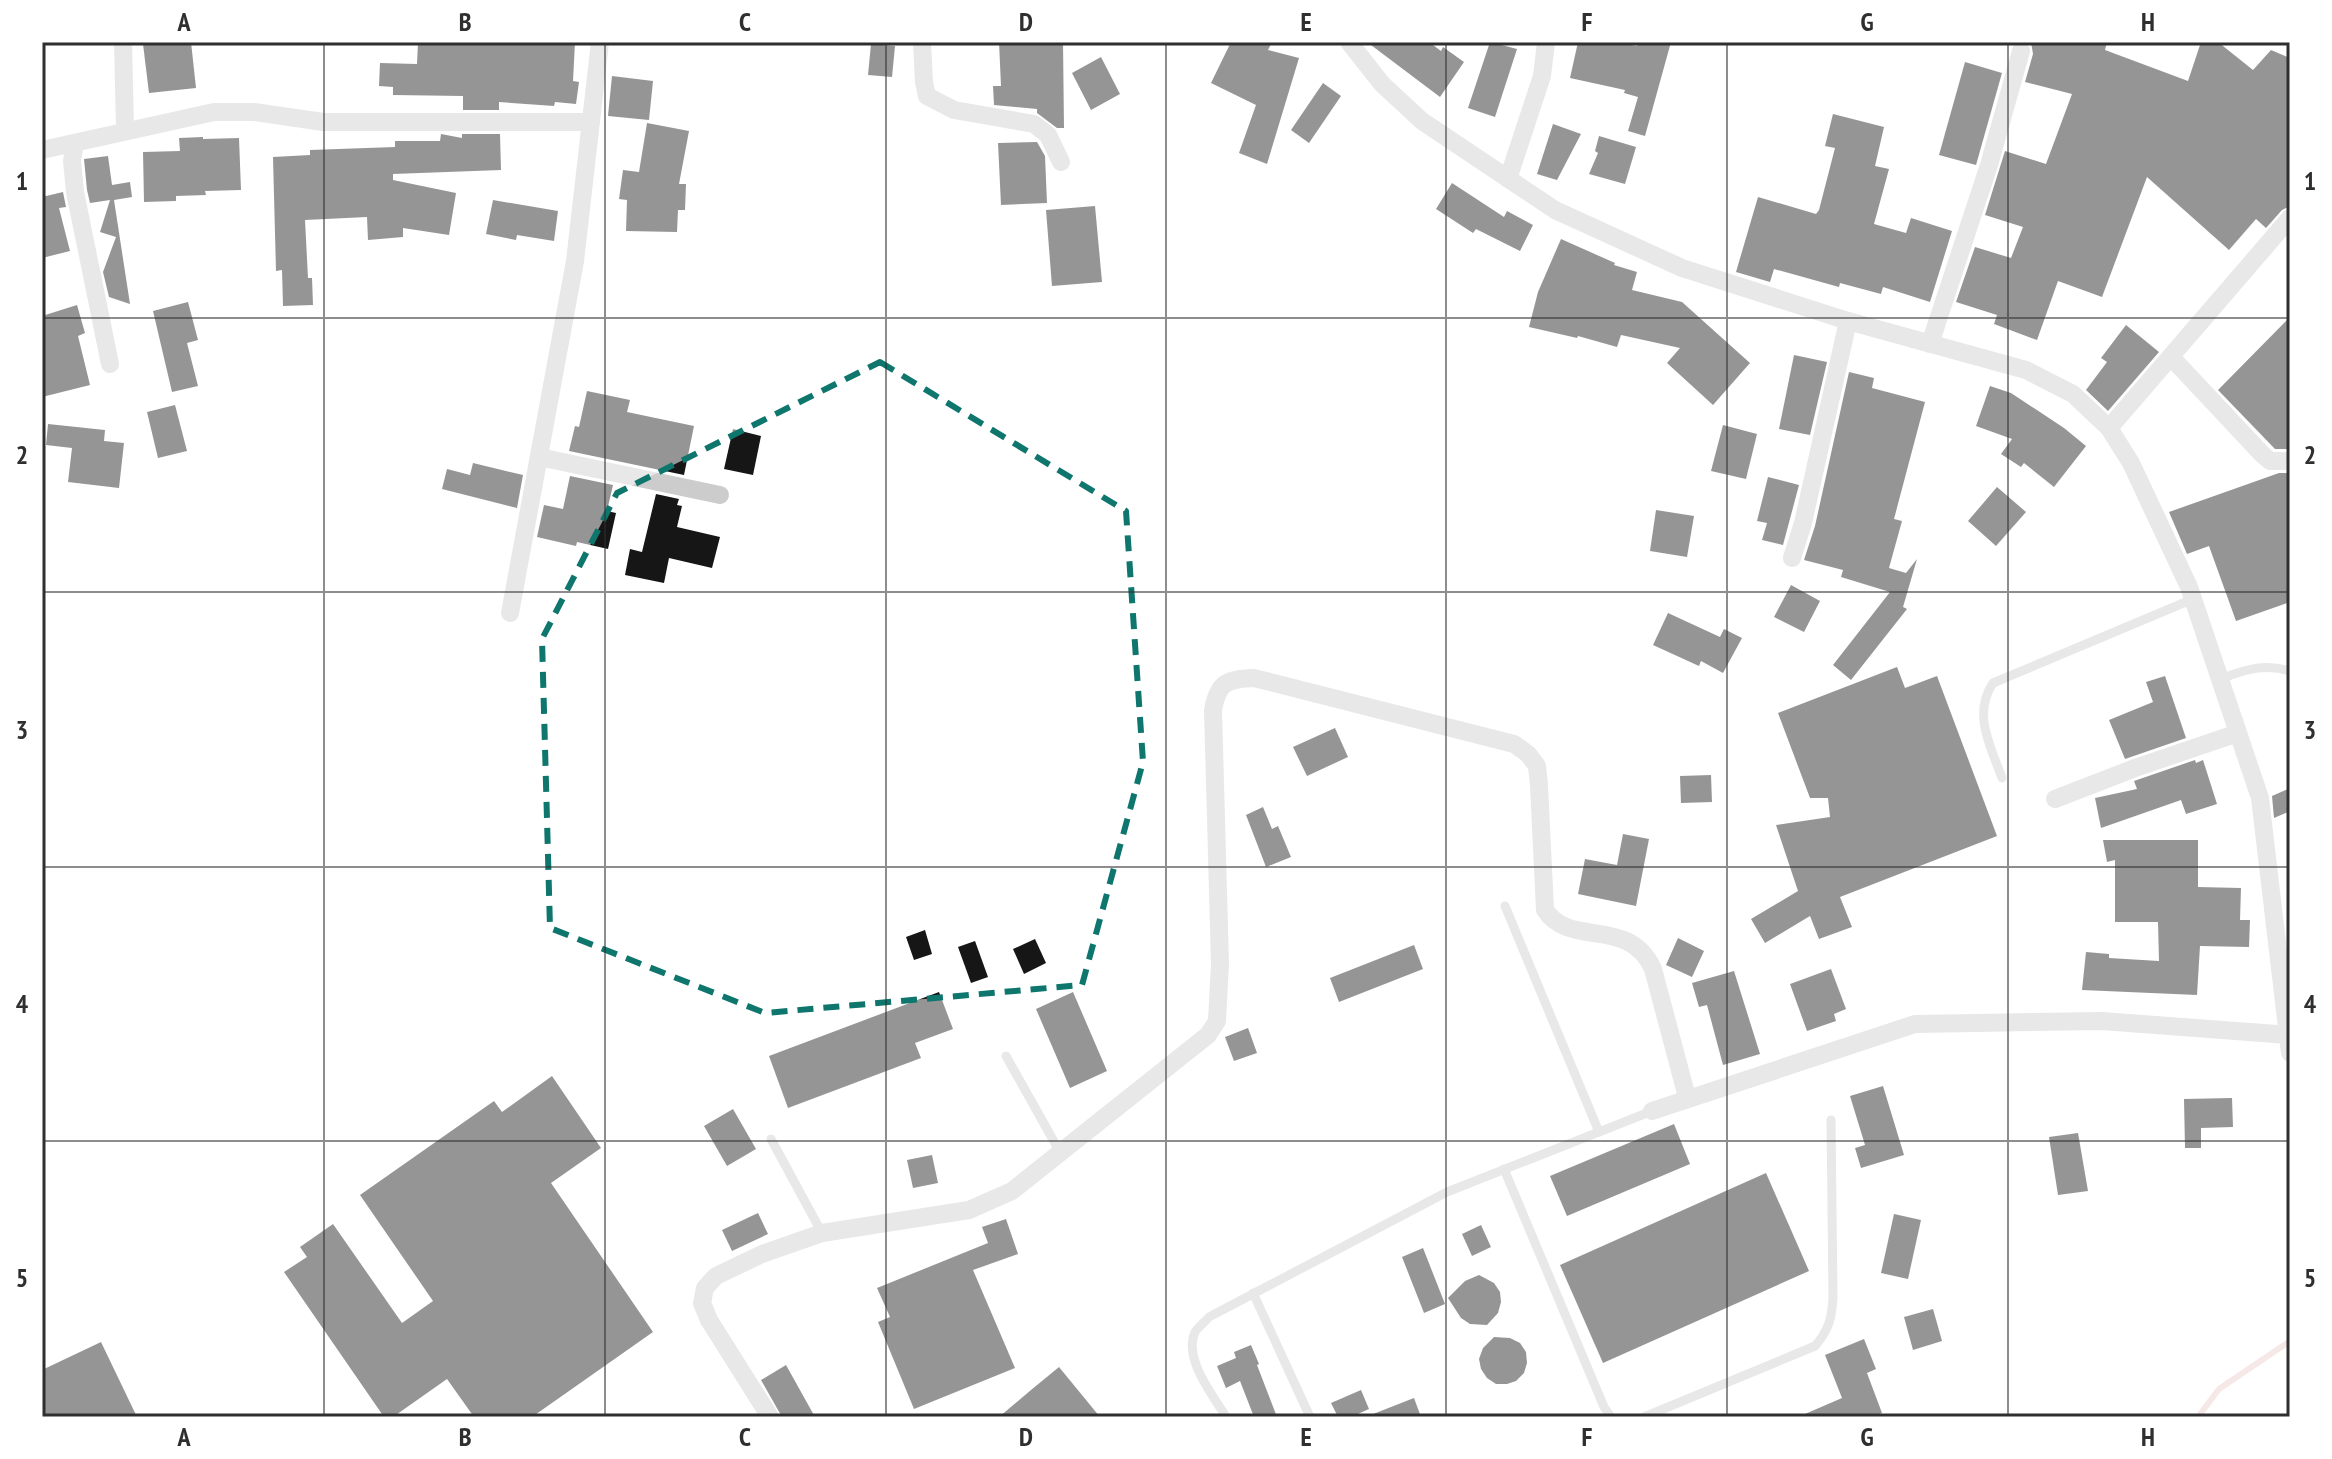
<svg xmlns="http://www.w3.org/2000/svg" width="2332" height="1459" font-family="'PT Sans Narrow',sans-serif">
  <style>
    .lines { fill: none; stroke-linecap: round; stroke-linejoin: round }
    .stream { stroke: #eacccb; stroke-width: 6 }
    .building { fill: #161616 }
    .service { stroke: #ccc; stroke-width: 9 }
    .minor { stroke: #ccc; stroke-width: 18 }
    .marked { fill: none; stroke: #0f766e; stroke-width: 6; stroke-dasharray: 16 10; stroke-linejoin: round }
    .grid { fill: none; stroke: #2f2f2f; stroke-width: 2; stroke-opacity: 0.55 }
    .neatline { fill: none; stroke: #2f2f2f; stroke-width: 3 }
    .grid-label { font-size: 26px; text-anchor: middle; font-weight: bold; fill: #2f2f2f }
  </style>
  <rect width="100%" height="100%" fill="#fff"/>
  <g class="lines">
    <path class="stream" d="M2198 1417 2219 1389 2290 1341"/>
  </g>
  <g class="building">
    <path d="M160 42H191L196 88 149 93 143 44Z"/>
    <path d="M418 42H575L573 81 579 82 576 104 555 102 554 106 499 102V110H463V96L393 95V87L379 86 380 63 417 64Z"/>
    <path d="M999 42H1063L1064 128H1057L1037 113V109L994 105 993 86H1001Z"/>
    <path d="M1231 42H1272L1268 50 1299 58 1267 164 1239 153 1256 105 1211 83Z"/>
    <path d="M1367 42H1429L1441 51 1443 47 1464 62 1440 97Z"/>
    <path d="M1490 42 1517 49 1495 117 1468 108Z"/>
    <path d="M1578 42H1616L1637 46 1638 42H1671L1645 136 1628 131 1638 97 1624 93 1625 90 1570 78Z"/>
    <path d="M2031 42H2107L2105 50 2188 81 2201 42H2218L2253 70 2271 50 2290 58V206L2282 210 2266 228 2256 219 2229 250 2147 177 2102 297 2058 281 2037 340 1994 324 1997 315 1956 302 1975 247 2011 258 2023 227 1985 215 2005 151 2046 164 2072 94 2025 82 2033 54Z"/>
    <path d="M871 44 895 46 892 77 868 75Z"/>
    <path d="M1101 57 1120 94 1091 110 1072 73Z"/>
    <path d="M1965 62 2002 73 1976 165 1939 155Z"/>
    <path d="M612 76 653 81 649 120 608 116Z"/>
    <path d="M1323 83 1341 96 1309 143 1291 130Z"/>
    <path d="M1833 114 1884 127 1875 166 1889 169 1874 224 1906 233 1911 218 1952 231 1930 302 1883 287 1881 294 1840 283 1839 287 1774 269 1770 282 1736 272 1758 197 1816 214 1819 210 1835 148 1825 146Z"/>
    <path d="M647 123 689 131 679 184H686L685 210H678L677 232 626 231 627 200 619 199 623 170 639 172Z"/>
    <path d="M1553 124 1581 134 1557 180 1537 174Z"/>
    <path d="M441 134 462 138V134H500L501 170 393 174V180L456 193 449 235 403 228V237L368 240 367 217 305 220 308 278H312L313 305 283 306 282 270 276 271 273 157 310 155V150L395 147V141H440Z"/>
    <path d="M1599 136 1636 147 1625 184 1589 174 1598 153 1595 151Z"/>
    <path d="M203 137V139L239 138 241 190 205 191 206 195 176 196V201L144 202 143 152 180 151 179 138Z"/>
    <path d="M1037 142 1045 156 1047 203 1001 205 998 143Z"/>
    <path d="M108 156 112 185 130 182 132 197 114 200 130 304 109 297 103 272 116 237 100 232 110 200 90 203 87 190 84 159Z"/>
    <path d="M1452 183 1504 217 1507 211 1533 225 1520 251 1476 229 1473 233 1436 209Z"/>
    <path d="M63 192 66 207 59 208 70 251 42 258V197Z"/>
    <path d="M493 200 558 211 554 241 517 235 516 240 486 234Z"/>
    <path d="M1095 206 1102 282 1052 286 1046 210Z"/>
    <path d="M1561 239 1615 263 1614 265 1637 272 1632 290 1682 302 1750 363 1713 405 1667 363 1680 348 1621 335 1617 347 1578 336 1577 338 1529 327 1538 292Z"/>
    <path d="M188 302 198 340 187 343 198 386 172 392 153 311Z"/>
    <path d="M77 305 85 333 78 336 90 385 42 397V316Z"/>
    <path d="M2290 317V449H2275L2218 390Z"/>
    <path d="M2126 325 2159 352 2108 411 2086 390 2107 362 2101 358Z"/>
    <path d="M1794 355 1827 362 1810 435 1779 429Z"/>
    <path d="M1849 372 1874 378 1872 388 1925 402 1894 519 1902 521 1889 568 1906 573 1917 559 1903 607 1907 609 1851 680 1833 665 1890 592 1841 577 1843 570 1804 560 1815 526Z"/>
    <path d="M1990 386 2011 393 2064 428 2086 446 2054 487 2024 463 2021 467 2001 454 2012 439 1976 426Z"/>
    <path d="M587 391 630 400 627 412 694 426 684 475 569 451 575 426 579 427Z"/>
    <path d="M175 405 187 451 158 458 147 412Z"/>
    <path d="M48 424 105 430 104 441 124 443 119 488 68 482 72 448 46 445Z"/>
    <path d="M1723 425 1757 434 1746 479 1711 471Z"/>
    <path d="M733 429 761 436 753 475 724 469Z"/>
    <path d="M473 463 523 475 517 508 442 489 447 469 470 475Z"/>
    <path d="M2279 473H2290V602L2236 621 2209 546 2187 554 2169 512Z"/>
    <path d="M570 476 613 485 607 511 616 513 608 549 577 542 576 546 537 537 544 505 563 509Z"/>
    <path d="M1768 477 1799 485 1783 545 1762 540 1767 523 1757 521Z"/>
    <path d="M1997 487 2026 512 1996 546 1968 521Z"/>
    <path d="M656 494 679 499 677 505 682 506 677 527 720 537 712 568 669 558 664 583 625 575 630 549 642 552Z"/>
    <path d="M1656 510 1694 516 1687 557 1650 551Z"/>
    <path d="M1791 585 1820 601 1804 632 1774 617Z"/>
    <path d="M1668 613 1720 637 1724 629 1742 638 1723 673 1701 661 1699 666 1653 645Z"/>
    <path d="M1897 667 1905 688 1937 676 1997 836 1840 897 1852 927 1819 939 1810 916 1765 943 1751 919 1798 891 1776 825 1830 817 1828 798H1810L1778 713Z"/>
    <path d="M2165 676 2186 738 2125 759 2109 720 2153 702 2146 682Z"/>
    <path d="M1335 728 1348 757 1307 776 1293 747Z"/>
    <path d="M2195 760 2196 763 2203 760 2217 804 2186 814 2181 800 2101 828 2095 798 2137 789 2134 781Z"/>
    <path d="M1711 775 1712 802 1681 803 1680 776Z"/>
    <path d="M2290 788V811L2274 818 2272 796Z"/>
    <path d="M1263 807 1272 829 1278 826 1291 857 1266 867 1246 815Z"/>
    <path d="M1623 834 1649 839 1636 906 1578 894 1585 859 1617 865Z"/>
    <path d="M2103 840H2198V887L2241 888 2240 920H2250L2249 947 2200 946 2197 995 2082 990 2086 952 2109 954V958L2159 961 2158 922H2115V860L2107 862Z"/>
    <path d="M925 930 932 954 914 960 906 937Z"/>
    <path d="M1678 938 1704 951 1692 977 1666 965Z"/>
    <path d="M1035 939 1046 963 1024 974 1013 949Z"/>
    <path d="M975 941 988 977 971 983 958 947Z"/>
    <path d="M1414 945 1423 969 1339 1002 1330 978Z"/>
    <path d="M1831 969 1846 1009 1834 1014 1836 1021 1807 1031 1790 984Z"/>
    <path d="M1734 971 1760 1054 1723 1065 1707 1005 1699 1007 1692 983Z"/>
    <path d="M939 992 953 1029 915 1043 921 1058 788 1108 769 1056Z"/>
    <path d="M1073 992 1107 1071 1070 1088 1036 1009Z"/>
    <path d="M1248 1028 1257 1053 1234 1061 1225 1037Z"/>
    <path d="M552 1076 601 1148 551 1183 653 1332 532 1417H474L447 1379 393 1417H384L284 1272 307 1257 300 1247 333 1224 402 1323 433 1301 360 1195 494 1101 502 1112Z"/>
    <path d="M1883 1086 1904 1155 1861 1168 1855 1148 1865 1145 1850 1096Z"/>
    <path d="M2232 1098 2233 1127 2201 1128V1148H2185L2184 1099Z"/>
    <path d="M733 1109 756 1149 727 1166 704 1126Z"/>
    <path d="M1674 1124 1690 1164 1567 1216 1550 1176Z"/>
    <path d="M2078 1133 2088 1191 2058 1195 2049 1137Z"/>
    <path d="M932 1155 938 1183 913 1188 907 1160Z"/>
    <path d="M1766 1173 1809 1271 1603 1363 1560 1265Z"/>
    <path d="M758 1213 768 1234 732 1251 722 1230Z"/>
    <path d="M1894 1214 1921 1220 1908 1279 1881 1273Z"/>
    <path d="M1006 1219 1018 1254 973 1270 1015 1368 914 1409 878 1322 890 1317 877 1288 988 1243 982 1227Z"/>
    <path d="M1481 1225 1491 1247 1472 1256 1462 1234Z"/>
    <path d="M1423 1248 1445 1304 1424 1313 1402 1257Z"/>
    <path d="M1479 1275 1494 1283 1500 1292 1501 1302 1498 1313 1487 1325 1470 1324 1461 1318 1448 1298 1465 1281Z"/>
    <path d="M1933 1309 1942 1341 1913 1350 1904 1317Z"/>
    <path d="M1494 1337 1510 1338 1520 1343 1526 1352 1527 1363 1524 1373 1516 1381 1507 1384H1496L1487 1378 1481 1369 1479 1359 1483 1348Z"/>
    <path d="M1864 1339 1876 1369 1867 1373 1882 1413 1872 1417H1798L1842 1398 1825 1355Z"/>
    <path d="M101 1342 137 1417H42V1370Z"/>
    <path d="M1251 1345 1259 1364 1257 1365 1277 1417H1254L1240 1381 1226 1388 1217 1366 1236 1358 1234 1352Z"/>
    <path d="M786 1365 815 1417H782L761 1380Z"/>
    <path d="M1059 1367 1100 1417H999L1031 1390Z"/>
    <path d="M1361 1390 1369 1409 1351 1417H1338L1331 1403Z"/>
    <path d="M1414 1398 1421 1417H1368V1416Z"/>
  </g>
  <g class="lines">
    <g class="service">
      <path d="M2220 679C2244 670 2264 663 2290 671"/>
      <path d="M2002 778C1991 747 1972 714 1993 683L2193 599"/>
      <path d="M1505 906 1599 1132"/>
      <path d="M1006 1056 1061 1154"/>
      <path d="M771 1139 822 1233"/>
      <path d="M1504 1169 1604 1407 1611 1417"/>
      <path d="M1253 1293 1310 1417"/>
      <path d="M1226 1417C1213 1395 1183 1359 1195 1332 1198 1327 1205 1322 1209 1317L1447 1192 1652 1111"/>
      <path d="M1644 1417 1815 1346C1829 1330 1832 1318 1833 1297L1831 1120"/>
    </g>
    <g class="minor">
      <path d="M123 42 125 129"/>
      <path d="M922 42 924 82 927 96 954 110 1034 124 1048 135 1061 162"/>
      <path d="M1349 42 1382 84 1422 121 1555 210 1682 268 1848 321 2026 370 2073 394 2109 428 2131 463 2189 587 2260 798 2290 1053"/>
      <path d="M75 143 72 161 75 192 110 364"/>
      <path d="M42 150 214 112H254L323 122H591"/>
      <path d="M1508 179 1542 76 1546 42"/>
      <path d="M1930 344 1989 165 2021 51"/>
      <path d="M2171 357 2262 454 2270 461H2290"/>
      <path d="M2109 428 2290 218"/>
      <path d="M539 457 720 495"/>
      <path d="M1792 558 1803 523 1848 321"/>
      <path d="M510 613 575 261 600 42"/>
      <path d="M2055 799 2135 768 2238 733"/>
      <path d="M1652 1111 1915 1024 2102 1021 2290 1035"/>
      <path d="M770 1417 709 1320 702 1303 705 1288 716 1276 762 1254 822 1233 969 1210 1012 1191 1208 1035 1217 1021 1220 964 1213 710C1218 682 1227 679 1254 678L1514 744 1528 754 1537 766 1539 785 1545 910C1571 949 1628 915 1653 969L1687 1097"/>
    </g>
  </g>
  <path d="M0 0H2332V1459H0ZM880 362 1126 511 1143 762 1082 985 765 1013 550 928 542 639 617 493Z" fill="#fff" fill-opacity=".55" fill-rule="evenodd"/>
  <path class="marked" d="M880 362 1126 511 1143 762 1082 985 765 1013 550 928 542 639 617 493Z"/>
  <path class="grid" d="M324 42V1417M605 42V1417M886 42V1417M1166 42V1417M1446 42V1417M1727 42V1417M2008 42V1417M42 318H2290M42 592H2290M42 867H2290M42 1141H2290"/>
  <rect width="2332" height="1459" fill="none" stroke="#ffffff" stroke-width="88"/>
  <rect x="44" y="44" width="2244" height="1371" class="neatline"/>
  <g class="grid-label">
    <text x="184" y="31">A</text>
    <text x="465" y="31">B</text>
    <text x="745" y="31">C</text>
    <text x="1026" y="31">D</text>
    <text x="1306" y="31">E</text>
    <text x="1587" y="31">F</text>
    <text x="1867" y="31">G</text>
    <text x="2148" y="31">H</text>
    <text x="22" y="190">1</text>
    <text x="2310" y="190">1</text>
    <text x="22" y="464">2</text>
    <text x="2310" y="464">2</text>
    <text x="22" y="739">3</text>
    <text x="2310" y="739">3</text>
    <text x="22" y="1013">4</text>
    <text x="2310" y="1013">4</text>
    <text x="22" y="1287">5</text>
    <text x="2310" y="1287">5</text>
    <text x="184" y="1446">A</text>
    <text x="465" y="1446">B</text>
    <text x="745" y="1446">C</text>
    <text x="1026" y="1446">D</text>
    <text x="1306" y="1446">E</text>
    <text x="1587" y="1446">F</text>
    <text x="1867" y="1446">G</text>
    <text x="2148" y="1446">H</text>
  </g>
</svg>
